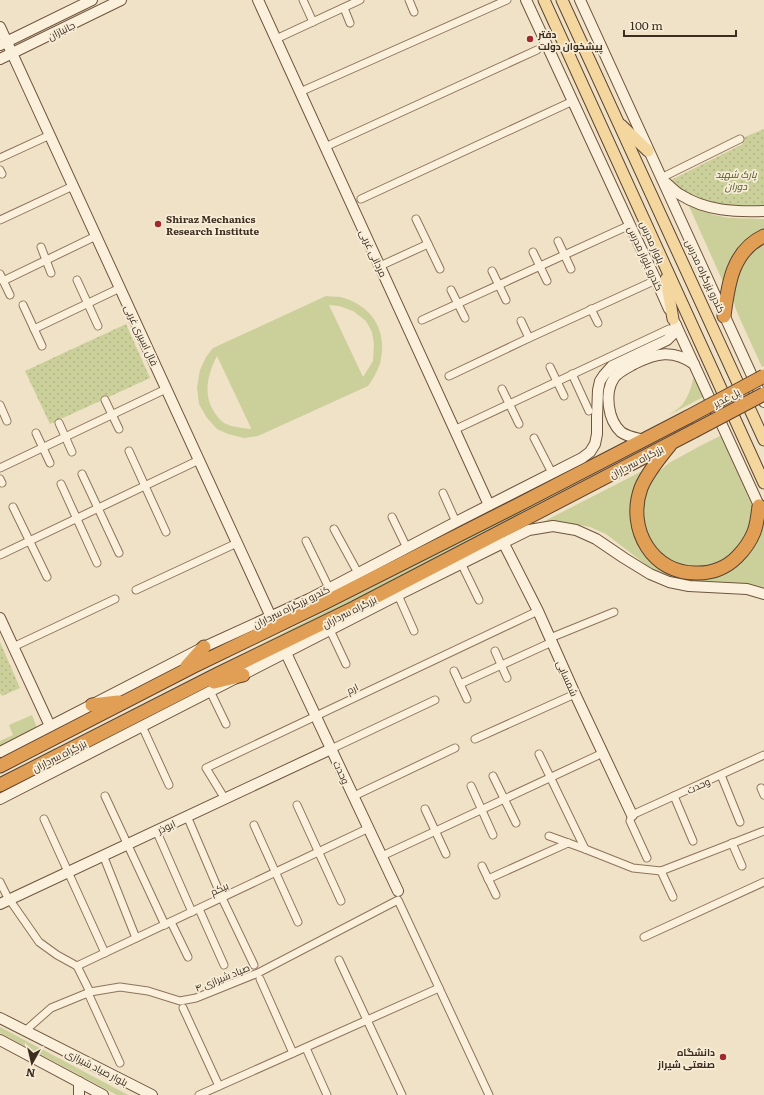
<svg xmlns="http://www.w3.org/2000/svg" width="764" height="1095" font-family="Literata,Cairo,serif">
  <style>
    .grass { fill: #cbcf9a; fill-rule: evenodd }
    .park { fill: url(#park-dots) }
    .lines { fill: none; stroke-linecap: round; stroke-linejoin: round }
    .street-casing { stroke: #8d745b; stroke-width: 9 }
    .secondary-casing { stroke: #6f553e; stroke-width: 12 }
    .primary-casing { stroke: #5b422f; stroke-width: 13 }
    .highway-casing { stroke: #5b422f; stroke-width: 15 }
    .street { stroke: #faf0db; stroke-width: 7 }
    .secondary { stroke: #faf0db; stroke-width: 10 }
    .primary { stroke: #f4d69f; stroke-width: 11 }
    .highway { stroke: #e19f56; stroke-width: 13 }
    .highway-bridge-casing { stroke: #5b422f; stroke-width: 15; stroke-linecap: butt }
    .highway-bridge { stroke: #e19f56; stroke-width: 13 }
    .poi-dot { fill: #9f292e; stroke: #f7edd7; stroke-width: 1.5 }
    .labels { text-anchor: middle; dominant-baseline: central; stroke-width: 3.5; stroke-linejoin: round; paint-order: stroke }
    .street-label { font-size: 10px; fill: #3d2d20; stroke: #f7edd7 }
    .poi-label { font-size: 10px; font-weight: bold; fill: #3d2d20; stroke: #f7edd7; text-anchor: start }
    .park-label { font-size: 10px; font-style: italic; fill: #4f5a25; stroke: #f7edd7 }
  </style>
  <defs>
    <pattern id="park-dots" width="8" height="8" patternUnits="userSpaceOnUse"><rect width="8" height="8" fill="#cbcf9a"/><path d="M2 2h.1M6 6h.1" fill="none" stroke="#afb284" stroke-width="1.8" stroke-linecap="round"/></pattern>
  </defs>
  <rect width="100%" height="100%" fill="#f0e2c7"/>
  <g class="grass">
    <path d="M689 206 714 215 729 218 764 219V232L732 263 723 282Z"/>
    <path d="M764 241V366L762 367 740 319 735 307 733 296 734 283 742 261Z"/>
    <path d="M326 296C332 297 339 296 344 298 369 306 384 325 382 352 381 356 381 360 380 364 377 372 373 379 368 386L258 436 244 438 228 434 217 429 207 418 199 404 197 387 200 370 206 357 213 348ZM329 305 339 306 353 311 366 321 372 332 374 344 373 361 363 377ZM217 356 251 428 250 429C242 428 233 427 226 424 220 421 216 415 213 410 203 394 208 373 217 356Z"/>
    <path d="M694 375 705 396 669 415C673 412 678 409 682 405 689 396 692 385 694 375Z"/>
    <path d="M693 426 328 615 116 719 132 710 504 520Z"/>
    <path d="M724 434 752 495 754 507 753 517 743 544 724 561 701 568H693L675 564 653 548 643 528 642 504 649 483 657 473 669 463 700 446Z"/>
    <path d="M650 467 637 487 645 552 712 576 763 522 764 524V588L748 586 685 581 670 578 649 567 606 534 590 527 579 525 564 523 535 526Z"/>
    <path d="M32 715 37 728 0 748V741L13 735 9 725Z"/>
    <path d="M55 748 57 750 0 782V777Z"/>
    <path d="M0 1027 128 1095H117L0 1033Z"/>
  </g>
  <g class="park">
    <path d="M764 129V205L725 206 706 203 675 187 671 180 743 144 740 139Z"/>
    <path d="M126 324 150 378 50 424 25 371Z"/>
    <path d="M0 642 20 688 2 696 0 693Z"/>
  </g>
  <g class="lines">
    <defs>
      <g id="street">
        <path d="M303 0 313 22"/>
        <path d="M409 0 414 12"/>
        <path d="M344 8 350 23"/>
        <path d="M276 39 360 0"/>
        <path d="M300 92 507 0"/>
        <path d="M325 147 537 50"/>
        <path d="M0 158 50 135"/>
        <path d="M0 170 2 174"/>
        <path d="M661 178 740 139"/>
        <path d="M361 199 573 101"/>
        <path d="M416 219 440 269"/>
        <path d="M0 220 73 186"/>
        <path d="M558 241 571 269"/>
        <path d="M41 247 51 273"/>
        <path d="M533 252 547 281"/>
        <path d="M380 266 428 244"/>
        <path d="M492 271 506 300"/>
        <path d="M0 274 10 295"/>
        <path d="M77 280 98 326"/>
        <path d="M3 281 96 236"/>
        <path d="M451 290 465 318"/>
        <path d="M23 305 42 346"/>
        <path d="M591 309 598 323"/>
        <path d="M422 320 630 225"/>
        <path d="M521 321 529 338"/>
        <path d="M34 329 120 288"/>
        <path d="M550 367 564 396"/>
        <path d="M572 374 589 411"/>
        <path d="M449 376 529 338 656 280"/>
        <path d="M502 389 519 424"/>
        <path d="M105 400 119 429"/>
        <path d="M0 405 7 421"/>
        <path d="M59 423 72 452"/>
        <path d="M454 430 669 329"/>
        <path d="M36 433 50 463"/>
        <path d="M534 438 552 473"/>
        <path d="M129 451 166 532"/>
        <path d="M0 468 166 389"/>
        <path d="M82 474 119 553"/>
        <path d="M0 479 2 483"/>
        <path d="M61 484 97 563"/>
        <path d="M443 493 456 522"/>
        <path d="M13 507 47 577"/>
        <path d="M392 517 407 548"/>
        <path d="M334 529 358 573"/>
        <path d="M306 541 329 588"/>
        <path d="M0 555 199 460"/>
        <path d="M461 563 479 600"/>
        <path d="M136 590 237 543"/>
        <path d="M398 595 414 631"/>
        <path d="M330 630 346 664"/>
        <path d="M550 638 614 612"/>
        <path d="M13 647 115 599"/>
        <path d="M495 651 507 678"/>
        <path d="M454 671 467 699"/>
        <path d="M460 684 552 642"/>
        <path d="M210 691 226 724"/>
        <path d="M142 726 169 785"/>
        <path d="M475 739 575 694"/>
        <path d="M331 749 435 700"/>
        <path d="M539 754 585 849"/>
        <path d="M721 775 740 822"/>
        <path d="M493 776 516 823"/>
        <path d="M471 786 493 835"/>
        <path d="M761 788 764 795"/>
        <path d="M105 796 165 925"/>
        <path d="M354 796 455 748"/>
        <path d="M674 796 693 841"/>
        <path d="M225 799 206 768 538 611"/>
        <path d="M297 805 341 901"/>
        <path d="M425 809 446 854"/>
        <path d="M187 816 222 898 254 965"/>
        <path d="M44 819 105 953"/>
        <path d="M254 825 298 922"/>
        <path d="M156 830 192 912"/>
        <path d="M549 836 585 849 633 868 661 871 764 831"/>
        <path d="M732 843 742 866"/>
        <path d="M103 855 136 938"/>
        <path d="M382 856 603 753"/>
        <path d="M647 858 630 821 632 815 764 755"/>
        <path d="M482 866 496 895"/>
        <path d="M661 871 673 897"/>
        <path d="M488 879 568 843"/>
        <path d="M0 882 7 896 39 942 57 955 77 966 90 992"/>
        <path d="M199 909 224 965"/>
        <path d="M171 922 188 957"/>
        <path d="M644 937 764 882"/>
        <path d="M339 960 402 1095"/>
        <path d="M77 966 369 828"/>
        <path d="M260 979 293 1053"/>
        <path d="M88 993 120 1063"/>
        <path d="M183 1008 219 1086"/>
        <path d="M25 1031 51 1008 90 992 120 987 148 991 180 1001 196 998 258 973 398 900 489 1095"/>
        <path d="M306 1048 327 1095"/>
        <path d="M199 1095 439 988"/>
      </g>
      <g id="secondary">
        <path d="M258 0 489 505"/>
        <path d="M526 0 630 225 656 280 669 309"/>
        <path d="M580 0 764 402"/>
        <path d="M0 27 271 617"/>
        <path d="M0 45 92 0"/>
        <path d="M0 59 121 0"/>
        <path d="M664 181C670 186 675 192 681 195 706 211 735 212 764 211"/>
        <path d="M675 323 762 512"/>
        <path d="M644 440C636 438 628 437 621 432 608 420 604 393 614 378 618 372 627 368 634 364 656 353 673 349 694 364"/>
        <path d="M503 542 538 611 575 694 632 815"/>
        <path d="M0 618 50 726"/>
        <path d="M286 653 398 891"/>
        <path d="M0 752 204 647 309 599 456 522 582 458 590 452 595 444 597 434V417L598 390 600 381 604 375 612 366 667 340 673 334 676 325"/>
        <path d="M0 799 398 595 529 530 553 526 576 530 596 539 624 558 650 574 669 582 689 586 747 589 764 594"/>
        <path d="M0 904 331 749"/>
        <path d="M0 1018 152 1095"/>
        <path d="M0 1040 103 1095"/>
        <path d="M79 1082V1095"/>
      </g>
      <g id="primary">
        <path d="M544 0 764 483"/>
        <path d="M562 0 764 440"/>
        <path d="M621 125 648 151"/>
        <path d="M666 279 673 319"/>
      </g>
      <g id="highway">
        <path d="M724 316C728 285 732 251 764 236"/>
        <path d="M670 445C661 456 646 475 641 488 626 529 653 575 698 573 713 573 726 568 737 557 744 550 750 542 754 532 757 524 758 515 759 506"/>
        <path d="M187 666 204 647"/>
        <path d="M214 682 243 675"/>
        <path d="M92 705 118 702"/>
        <path d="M0 766 192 667 324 603 514 507 688 417"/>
        <path d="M0 785 218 674 354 608 694 431"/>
      </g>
    </defs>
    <use href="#street" class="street-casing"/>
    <use href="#secondary" class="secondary-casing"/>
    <use href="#primary" class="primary-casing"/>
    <use href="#highway" class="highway-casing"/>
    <use href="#street" class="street"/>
    <use href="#secondary" class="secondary"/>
    <use href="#primary" class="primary"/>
    <use href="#highway" class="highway"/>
    <defs>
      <g id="highway-bridge">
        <path d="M688 417 764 376"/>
        <path d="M694 431 764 394"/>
      </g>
    </defs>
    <use href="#highway-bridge" class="highway-bridge-casing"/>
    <use href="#highway-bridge" class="highway-bridge"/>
  </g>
  <g class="poi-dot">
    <circle cx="530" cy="39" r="4"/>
    <circle cx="158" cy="224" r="4"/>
    <circle cx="723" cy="1057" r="4"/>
  </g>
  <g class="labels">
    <g class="street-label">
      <text transform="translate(61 30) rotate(-26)">جانبازان</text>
      <text transform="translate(653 242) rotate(66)">بلوار مدرس</text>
      <text transform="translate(374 253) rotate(65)">مردانی غربی</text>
      <text transform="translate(646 258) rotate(65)">کندرو بلوار مدرس</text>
      <text transform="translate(706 276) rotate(65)">کندرو بزرگراه مدرس</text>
      <text transform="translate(142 335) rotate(65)">فال اسیری غربی</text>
      <text transform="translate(726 397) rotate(-28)">پل غدیر</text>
      <text transform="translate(636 461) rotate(-28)">بزرگراه سرداران</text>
      <text transform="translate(291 606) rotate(-26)">کندرو بزرگراه سرداران</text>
      <text transform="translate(349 611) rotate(-27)">بزرگراه سرداران</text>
      <text transform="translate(568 678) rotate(66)">شمسایی</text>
      <text transform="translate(352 688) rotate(-25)">ارم</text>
      <text transform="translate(59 755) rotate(-27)">بزرگراه سرداران</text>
      <text transform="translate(342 772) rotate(65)">وحدت</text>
      <text transform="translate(698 785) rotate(-25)">وحدت</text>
      <text transform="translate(166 826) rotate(-25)">ابوذر</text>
      <text transform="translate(219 888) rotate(-25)">بیکم</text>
      <text transform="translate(222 977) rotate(-22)">صیاد شیرازی ۴</text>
      <text transform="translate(97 1067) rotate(27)">بلوار صیاد شیرازی</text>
    </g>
    <g class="poi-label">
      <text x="538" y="33">دفتر<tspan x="538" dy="12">پیشخوان دولت</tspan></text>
      <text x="166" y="218">Shiraz Mechanics<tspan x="166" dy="12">Research Institute</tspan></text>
      <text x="715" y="1051" text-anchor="end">دانشگاه<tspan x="715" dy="12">صنعتی شیراز</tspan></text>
    </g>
    <g class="park-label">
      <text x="736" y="173">پارک شهید<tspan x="736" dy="12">دوران</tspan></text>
    </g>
  </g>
  <g transform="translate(32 1063) rotate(188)" stroke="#f7edd7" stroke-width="3" paint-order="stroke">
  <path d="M0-3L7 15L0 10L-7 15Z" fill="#3d2d20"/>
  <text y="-6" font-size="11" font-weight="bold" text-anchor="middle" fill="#3d2d20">N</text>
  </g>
  <path d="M624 30v6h112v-6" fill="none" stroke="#3d2d20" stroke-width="2"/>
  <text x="630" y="30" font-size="12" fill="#3d2d20" stroke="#f7edd7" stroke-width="3" paint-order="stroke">100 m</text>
</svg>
